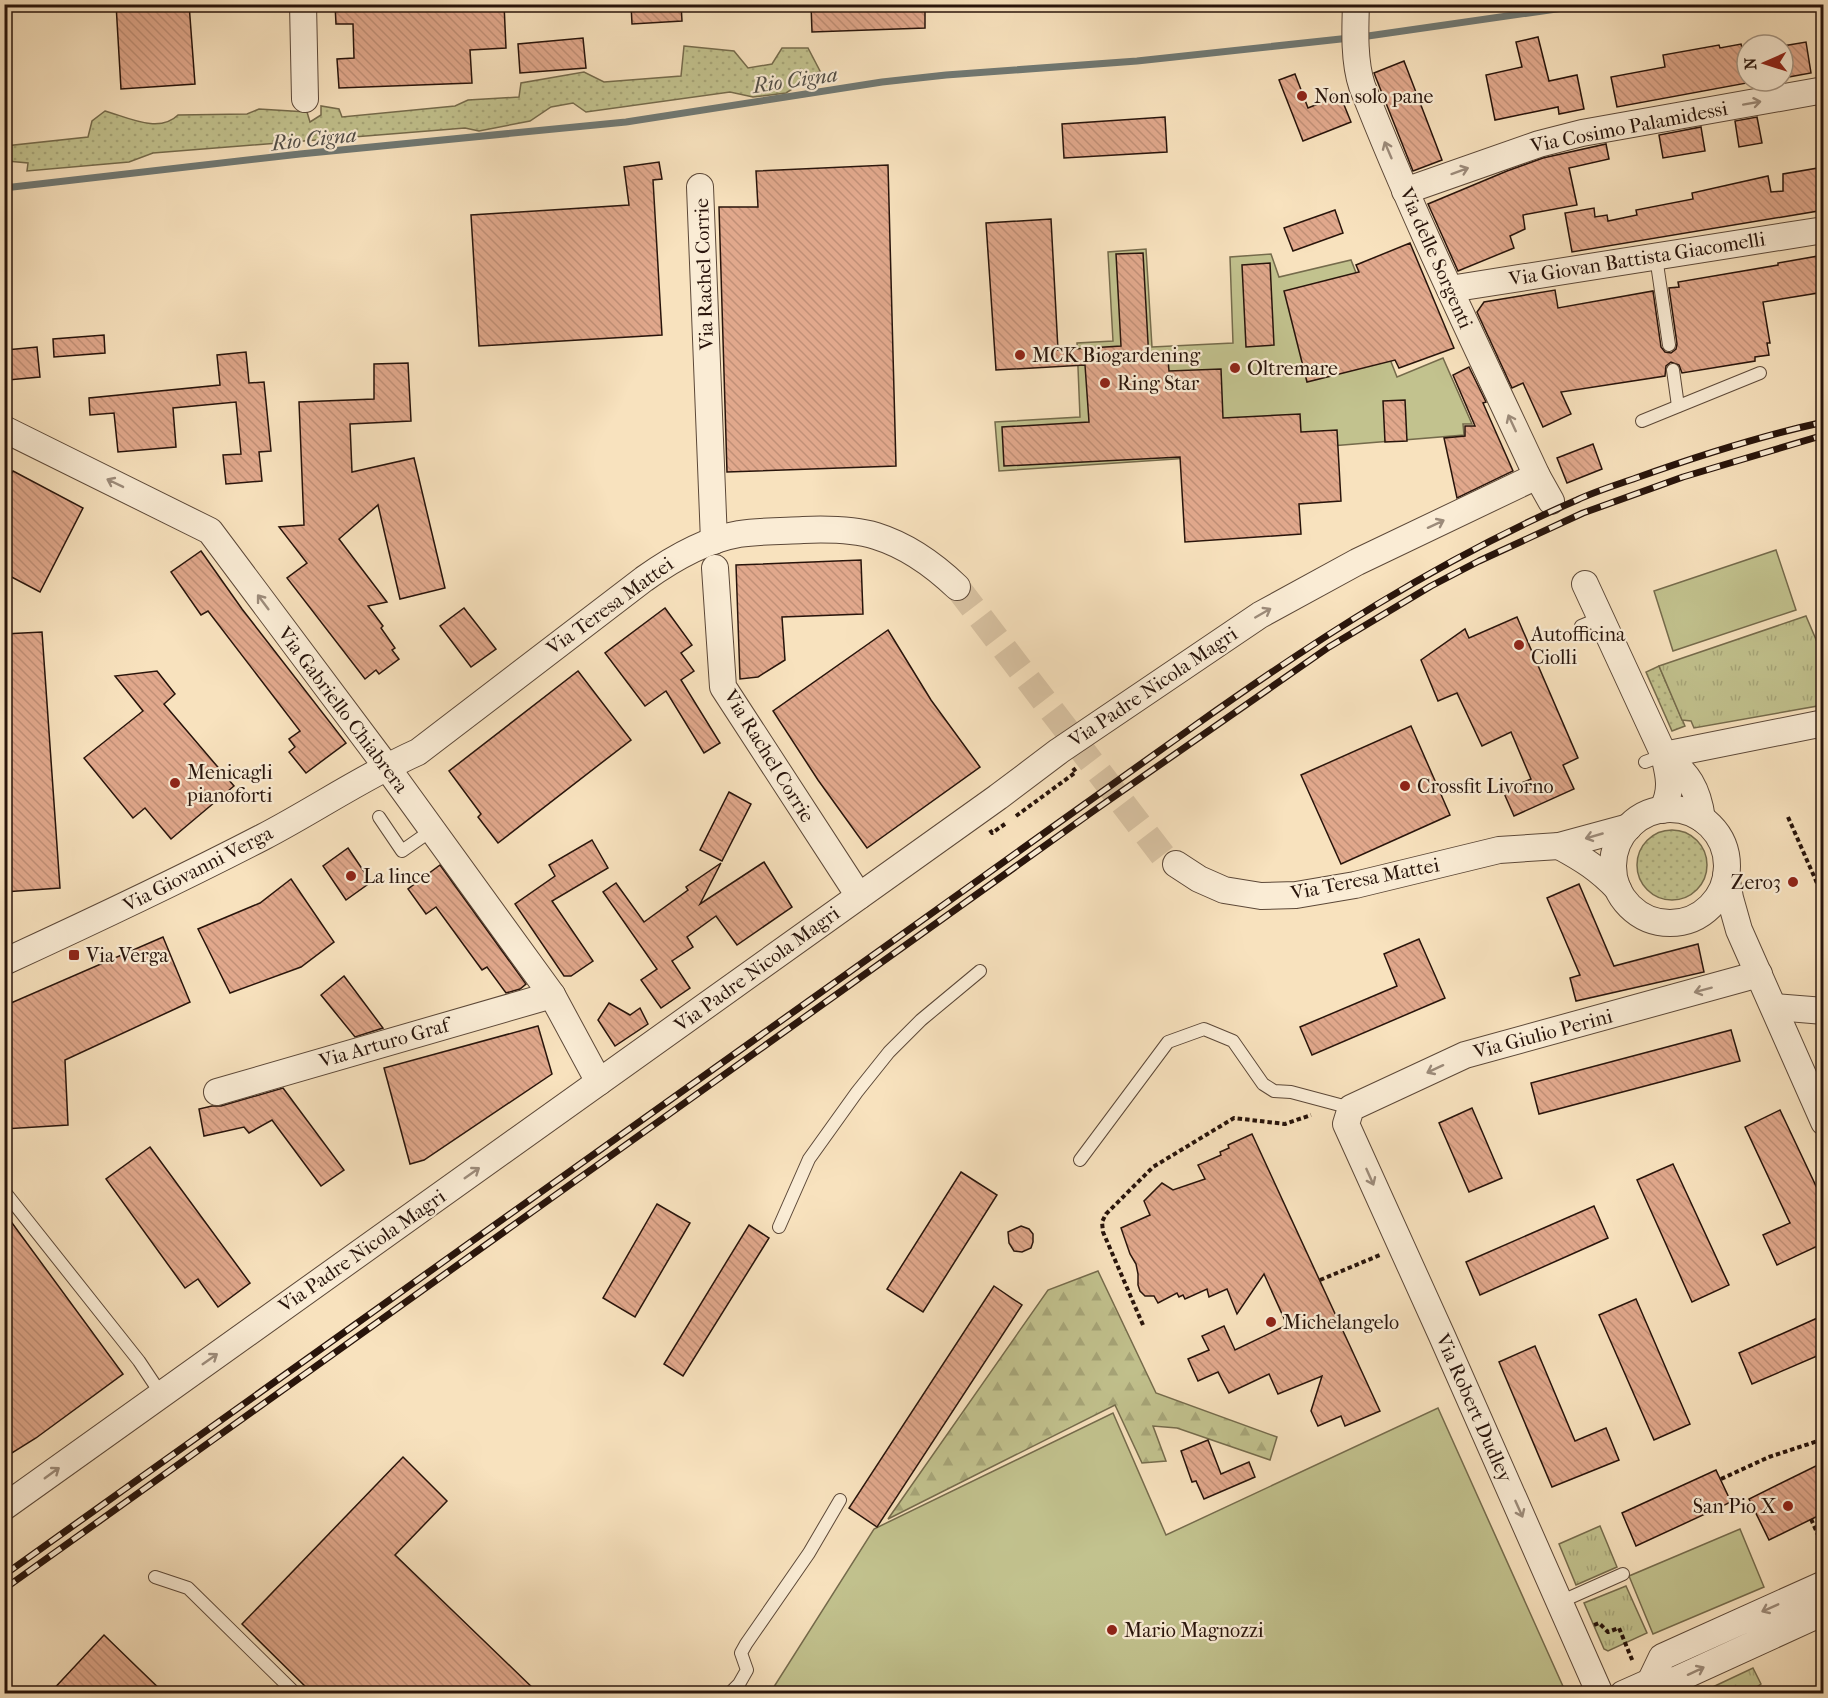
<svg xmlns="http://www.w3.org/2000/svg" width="1828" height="1698" font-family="'IM FELL French Canon',serif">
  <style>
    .grass { fill: url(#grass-dots); stroke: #756b4c; stroke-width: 1.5 }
    .forest { fill: url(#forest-firs); stroke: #756b4c; stroke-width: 1.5 }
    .park { fill: url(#park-tufts); stroke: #756b4c; stroke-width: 1.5 }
    .pitch { fill: #c2c28e; stroke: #756b4c; stroke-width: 1.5 }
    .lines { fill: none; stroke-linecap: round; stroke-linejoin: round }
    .stream { stroke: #707974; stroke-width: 7 }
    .building { fill: url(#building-back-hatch); stroke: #28140b; stroke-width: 1.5 }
    .minor-tunnel { stroke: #d9c3a3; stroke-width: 26; stroke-dasharray: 26 13; stroke-linecap: butt }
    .service-casing { stroke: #5c4838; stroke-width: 14 }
    .minor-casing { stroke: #5c4838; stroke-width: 28 }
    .path { stroke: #28140b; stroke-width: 4; stroke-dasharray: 4.5 3; stroke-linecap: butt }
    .service { stroke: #faecd5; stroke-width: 12 }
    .minor { stroke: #faecd5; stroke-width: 26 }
    .rail-casing { stroke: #28140b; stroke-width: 7 }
    .rail { stroke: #faecd5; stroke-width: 4.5; stroke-dasharray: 14; stroke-linecap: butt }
    .oneway { stroke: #9c8b7a }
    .poi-dot { fill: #8f2418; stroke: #faecd5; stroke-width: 2 }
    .labels { text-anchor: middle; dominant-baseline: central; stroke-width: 4.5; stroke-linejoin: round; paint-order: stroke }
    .poi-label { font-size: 20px; fill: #28140b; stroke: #faecd5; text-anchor: start }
    .street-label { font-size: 20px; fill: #28140b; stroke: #faecd5 }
    .water-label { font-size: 21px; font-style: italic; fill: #524f48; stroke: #faecd5 }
  </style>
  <defs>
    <pattern id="grass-dots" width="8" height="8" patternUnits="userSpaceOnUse" patternTransform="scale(1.5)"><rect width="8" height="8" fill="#c2c28e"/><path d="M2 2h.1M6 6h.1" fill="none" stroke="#a7a679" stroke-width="1.8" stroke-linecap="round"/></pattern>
    <pattern id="forest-firs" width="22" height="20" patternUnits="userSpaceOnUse" patternTransform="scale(1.5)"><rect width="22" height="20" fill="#c2c28e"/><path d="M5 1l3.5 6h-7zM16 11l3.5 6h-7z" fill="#a7a679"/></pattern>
    <pattern id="park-tufts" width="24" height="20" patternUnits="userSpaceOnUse" patternTransform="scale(1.5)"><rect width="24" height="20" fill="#c2c28e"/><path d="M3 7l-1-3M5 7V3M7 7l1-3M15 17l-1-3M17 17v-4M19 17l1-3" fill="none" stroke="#a7a679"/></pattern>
    <pattern id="building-back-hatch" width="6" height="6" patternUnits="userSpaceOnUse" patternTransform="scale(1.5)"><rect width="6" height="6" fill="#e1a88c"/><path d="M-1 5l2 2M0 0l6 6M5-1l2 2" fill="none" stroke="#c19077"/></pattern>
  </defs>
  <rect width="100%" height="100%" fill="#f8e2be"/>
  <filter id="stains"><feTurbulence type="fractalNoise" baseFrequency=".00333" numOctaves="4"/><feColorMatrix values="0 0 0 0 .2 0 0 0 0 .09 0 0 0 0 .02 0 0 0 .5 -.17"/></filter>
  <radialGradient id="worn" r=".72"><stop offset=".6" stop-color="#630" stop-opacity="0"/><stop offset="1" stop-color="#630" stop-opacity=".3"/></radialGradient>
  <g class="grass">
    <path d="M684 46 734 51 748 68 772 64 782 48H808L820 71 786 93 753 97 730 92 586 112 573 103 551 107 530 121 479 131 465 128 153 153 129 162 27 171 28 163 7 161 5 163V146L88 137 92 121 105 111C127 117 159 134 178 115L247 114 259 109 307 112 310 122 321 115V106L339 109 342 117 455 106 468 100 519 97 521 83 584 72 604 82 681 76Z"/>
    <path d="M1659 666 1685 726 1672 731 1646 672Z"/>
    <circle cx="1672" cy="865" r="35"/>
  </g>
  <path class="forest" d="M1098 1271 1156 1393 1277 1437 1270 1460 1177 1428 1153 1426 1166 1461 1142 1463 1115 1405 888 1519 1048 1290Z"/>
  <g class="park">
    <path d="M1806 616 1823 656V705L1694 728 1691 721 1682 720 1659 666Z"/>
    <path d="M1600 1526 1617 1567 1576 1585 1559 1544Z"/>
    <path d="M1626 1586 1647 1633 1608 1651 1604 1649 1584 1603Z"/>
    <path d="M1753 1668 1761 1684 1748 1693H1700Z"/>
  </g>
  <g class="pitch">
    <path d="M1146 249 1152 347 1233 343 1230 257 1271 254 1279 277 1351 260 1397 377 1443 358 1472 424H1463L1464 435 1175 459 999 471 995 422 1080 417 1077 343 1113 341 1108 252Z"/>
    <path d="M1776 550 1796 610 1673 651 1654 591Z"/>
    <path d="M1438 1408 1566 1693H770L874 1529 1113 1413 1166 1535Z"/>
    <path d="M1740 1529 1764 1587 1653 1634 1629 1576Z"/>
  </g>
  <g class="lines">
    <g class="stream">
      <path d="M1361 37 1591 4"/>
      <path d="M4 188 300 154 626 122 882 82 946 75 1137 61 1350 38"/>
    </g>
  </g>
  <g class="building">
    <path d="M116 4H189L195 84 121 89Z"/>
    <path d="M335 4H504L506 48 470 50 472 83 339 88 337 59 354 58 353 24H336Z"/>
    <path d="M631 4H681L682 21 632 24Z"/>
    <path d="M811 4H925V28L812 32Z"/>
    <path d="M1538 37 1549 81 1577 75 1584 109 1559 114 1558 107 1495 120 1486 75 1522 67 1516 42Z"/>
    <path d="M583 38 586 68 520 73 518 44Z"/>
    <path d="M1806 42 1811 73 1783 78V46Z"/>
    <path d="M1741 44 1742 48 1747 47V83L1617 107 1611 77 1665 67 1663 55 1719 45 1720 48Z"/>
    <path d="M1404 61 1442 160 1413 171 1374 73Z"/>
    <path d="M1295 74 1308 108 1340 95 1351 122 1303 141 1279 80Z"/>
    <path d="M1165 117 1167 152 1064 158 1062 124Z"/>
    <path d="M1757 117 1762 143 1739 147 1735 121Z"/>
    <path d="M1701 127 1705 151 1663 158 1659 135Z"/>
    <path d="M1606 144 1609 159 1569 168 1577 205 1523 215 1525 229 1510 236 1514 248 1458 271 1428 204 1507 171 1543 158Z"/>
    <path d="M659 162 662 179 653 180 662 335 479 346 471 215 629 205 624 167Z"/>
    <path d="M888 165 896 466 727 472 719 207H758L756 171Z"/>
    <path d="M1824 167V210L1572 252 1565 213 1594 208 1595 217 1607 215 1608 221 1637 215 1636 210 1693 199 1692 193 1768 176 1771 192 1783 191V174Z"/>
    <path d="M1335 210 1343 233 1293 251 1284 228Z"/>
    <path d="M1051 219 1058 350 1121 346 1116 254 1143 253 1149 360 1168 359 1169 371 1221 369 1223 418 1300 414 1301 432 1337 430 1341 501 1299 504 1301 534 1185 542 1180 457 1004 466 1002 427 1089 422 1085 365 996 370 986 223Z"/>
    <path d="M1410 243 1454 348 1399 368 1395 360 1307 382 1284 291 1359 272 1356 265Z"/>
    <path d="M1824 255V292L1763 302 1770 343H1767L1769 355 1755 357V361L1682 373 1679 365 1671 362 1666 366 1665 376 1561 392 1571 414 1543 427 1523 383 1512 388 1477 312 1484 302 1555 290 1558 308 1653 291 1661 347 1665 352 1671 353 1676 349 1677 344 1669 288 1679 287 1678 282 1778 265V263Z"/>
    <path d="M1270 263 1274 345 1246 347 1242 265Z"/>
    <path d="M104 335 105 353 54 357 53 339Z"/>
    <path d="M37 347 40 377 8 380 6 350Z"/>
    <path d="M246 352 249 383 264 382 271 451 259 452 262 481 226 484 223 455 241 454 236 402 173 408 176 447 118 452 114 413 90 415 89 398 220 385 217 355Z"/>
    <path d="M408 363 411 421 350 424 352 472 414 458 445 588 400 599 378 505 339 539 387 602 368 606 383 626 381 628 395 648 392 650 399 659 379 674 376 670 365 679 287 578 307 563 279 527 304 525 299 402 374 399V364Z"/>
    <path d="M1469 367 1486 402 1483 403 1513 471 1457 498 1444 438 1465 436V426H1475L1453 375Z"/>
    <path d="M1405 400 1407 441 1385 442 1383 401Z"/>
    <path d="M1593 444 1602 469 1567 483 1557 458Z"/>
    <path d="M13 471 83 508 40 592 4 573V487Z"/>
    <path d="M201 551 242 609 346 743 306 773 289 752 295 747 289 739 300 731 208 611 201 615 171 572Z"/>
    <path d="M861 560 863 614 782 617 785 660 758 677 740 679 736 565Z"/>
    <path d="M464 608 496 649 471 667 440 626Z"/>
    <path d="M665 608 692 645 681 653 694 671 681 680 720 743 704 753 666 691 645 706 605 653Z"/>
    <path d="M1517 617 1578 758 1563 765 1574 789 1514 816 1503 791 1531 779 1511 732 1482 746 1457 693 1438 701 1421 660 1465 629 1469 638Z"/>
    <path d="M888 630 931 700 980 767 867 848 818 780 773 711Z"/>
    <path d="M42 632 60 888 4 892V634Z"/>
    <path d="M157 671 175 694 164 704 234 786 171 839 145 808 133 818 84 758 143 711 115 676Z"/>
    <path d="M578 671 631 740 498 843 478 817 481 814 449 771Z"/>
    <path d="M1411 726 1450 815 1341 864 1301 775Z"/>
    <path d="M729 792 751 804 722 861 700 850Z"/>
    <path d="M592 840 608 868 552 901 593 961 571 976H564L515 904 555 876 549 865Z"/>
    <path d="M348 848 371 882 346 900 323 866Z"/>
    <path d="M764 862 792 907 737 945 716 916 687 937 693 947 672 961 690 988 661 1008 641 980 657 969 603 892 616 883 644 922 688 890 686 887 721 863 700 904Z"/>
    <path d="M440 865 526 984 520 989 506 993 487 967 482 970 436 907 426 914 408 889Z"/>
    <path d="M291 879 334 942 301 967 230 993 198 929 260 903Z"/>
    <path d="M1579 884 1614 966 1698 944 1704 972 1576 1001 1570 978 1580 975 1547 898Z"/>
    <path d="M163 937 190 1002 65 1060 68 1125 4 1129V1006Z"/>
    <path d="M1419 939 1445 998 1312 1055 1300 1027 1397 986 1384 954Z"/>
    <path d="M344 976 383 1028 355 1037 321 995Z"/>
    <path d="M609 1003 630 1015 640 1008 648 1024 615 1046 598 1020Z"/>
    <path d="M538 1026 552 1074 424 1160 410 1164 384 1068Z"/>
    <path d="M1731 1030 1740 1061 1539 1114 1531 1083Z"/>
    <path d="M283 1088 344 1170 321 1186 272 1120 249 1133 244 1127 204 1136 199 1109 212 1106H221Z"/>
    <path d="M1472 1108 1502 1178 1469 1192 1439 1123Z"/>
    <path d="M1780 1110 1824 1203V1243L1777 1265 1763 1235 1790 1223 1745 1127Z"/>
    <path d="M1252 1134 1380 1411 1345 1426 1341 1416 1318 1426 1311 1411 1322 1376 1278 1394 1269 1374 1229 1393 1218 1372 1198 1381 1188 1359 1209 1350 1202 1336 1224 1326 1235 1350 1287 1325 1264 1274 1237 1314 1227 1289 1209 1297 1207 1289 1185 1299 1183 1295 1179 1297 1177 1293 1158 1303 1154 1296H1145L1140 1291 1138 1285V1274L1136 1264 1130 1254 1121 1228 1150 1215 1144 1201 1162 1183 1173 1190 1205 1179 1198 1165 1221 1155 1220 1152 1229 1148 1228 1145Z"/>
    <path d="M150 1147 250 1283 218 1307 198 1279 185 1288 106 1179Z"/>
    <path d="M1673 1164 1729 1285 1692 1302 1637 1180Z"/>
    <path d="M961 1172 997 1195 923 1312 887 1289Z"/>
    <path d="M657 1204 690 1223 635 1317 603 1298Z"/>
    <path d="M1594 1206 1608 1238 1480 1295 1466 1262Z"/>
    <path d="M4 1212 123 1374 36 1438 4 1458Z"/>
    <path d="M749 1225 769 1238 683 1376 664 1364Z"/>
    <path d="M1021 1226 1029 1229 1033 1234V1242L1031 1248 1022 1252 1014 1251 1009 1243 1008 1232Z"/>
    <path d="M994 1286 1022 1305 877 1527 849 1508Z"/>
    <path d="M1636 1299 1690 1424 1654 1440 1599 1315Z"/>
    <path d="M1824 1315V1353L1752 1384 1739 1353Z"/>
    <path d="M1535 1346 1575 1441 1606 1428 1619 1460 1552 1487 1499 1362Z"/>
    <path d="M1208 1440 1221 1474 1249 1462 1255 1477 1204 1499 1196 1481 1192 1482 1181 1451Z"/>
    <path d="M403 1457 447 1501 395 1555 539 1694H313L242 1624Z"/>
    <path d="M1824 1462V1513L1769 1540 1749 1499Z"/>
    <path d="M1716 1470 1731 1502 1636 1546 1622 1513Z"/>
    <path d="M104 1635 138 1668 165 1694H49Z"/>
  </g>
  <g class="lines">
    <path class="minor-tunnel" d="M957 587 1164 857 1176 864"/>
    <defs>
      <g id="service">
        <path d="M1656 257 1669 345"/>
        <path d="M1673 370 1678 406"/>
        <path d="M1642 421 1760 373"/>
        <path d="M1581 626 1600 618"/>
        <path d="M1645 762 1664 755"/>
        <path d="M379 817 402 851 432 830"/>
        <path d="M1080 1160 1168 1042 1204 1029 1233 1041 1263 1084 1274 1091 1291 1092 1351 1108"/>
        <path d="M4 1191 139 1361 161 1394"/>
        <path d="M779 1227 809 1159 857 1092 889 1052 921 1020 980 971"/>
        <path d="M155 1577 188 1588 296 1694"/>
        <path d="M1560 1602 1623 1574"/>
        <path d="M729 1694 739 1684 747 1670 741 1653 746 1644 809 1553 840 1500"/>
      </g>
      <g id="minor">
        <path d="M303 4 305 99"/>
        <path d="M1356 4C1355 31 1354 62 1362 86 1414 219 1477 347 1537 476L1551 501"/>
        <path d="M700 187 714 541"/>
        <path d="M1405 191 1539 144 1582 133 1824 90"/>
        <path d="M1450 289 1824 230"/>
        <path d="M4 429 210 531 386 766 552 995 599 1082"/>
        <path d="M715 568 723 687 859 896"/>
        <path d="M1585 584 1664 755C1669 775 1673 791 1662 810"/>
        <path d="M1664 755 1824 723"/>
        <path d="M1664 755C1688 773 1698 789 1702 819"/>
        <circle cx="1670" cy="866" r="57"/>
        <path d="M1559 846C1583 859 1599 869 1618 889"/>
        <path d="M1176 864 1199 879 1224 890 1261 896 1296 895 1355 885 1499 850 1559 846 1629 827"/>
        <path d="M1726 876 1730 898 1739 930 1824 1122"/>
        <path d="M4 962C91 922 178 881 263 837 315 810 364 776 418 752L644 579C672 559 704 540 739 534 760 531 782 531 803 530 827 529 853 529 876 536 908 546 934 565 957 587"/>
        <path d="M1774 1007 1824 1011"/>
        <path d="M217 1092 552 995"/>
        <path d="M4 1507 998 797 1059 751 1260 615 1357 562 1537 476"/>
        <path d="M1824 1584 1662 1657 1650 1682H1671L1824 1612"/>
        <path d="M1600 1694 1442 1336 1346 1124 1351 1108 1465 1055 1759 974"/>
        <path d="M1623 1694 1650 1682 1655 1694"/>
      </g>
    </defs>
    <use href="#service" class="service-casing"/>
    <use href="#minor" class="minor-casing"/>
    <g class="path">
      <path d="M1016 816 1076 772 1073 768"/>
      <path d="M1788 817 1824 899"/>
      <path d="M990 830 992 833 1005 824"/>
      <path d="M1320 1280 1380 1255"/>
      <path d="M1143 1325 1103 1232 1102 1222 1106 1214 1153 1167 1234 1118 1285 1124 1311 1115"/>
      <path d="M1721 1479 1769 1457 1824 1439"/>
      <path d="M1811 1519 1819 1537 1824 1535"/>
      <path d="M1594 1625 1599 1623 1608 1632 1619 1628 1633 1662"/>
    </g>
    <use href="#service" class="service"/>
    <use href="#minor" class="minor"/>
    <defs>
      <g id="rail">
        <path d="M4 1575 1190 729C1312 642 1438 560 1577 500 1596 491 1616 485 1636 478 1698 456 1760 436 1824 422"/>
        <path d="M4 1589 1092 812 1329 647 1431 586 1479 561 1583 513 1683 477 1824 435"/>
      </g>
    </defs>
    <use href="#rail" class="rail-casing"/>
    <use href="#rail" class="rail"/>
  </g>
  <defs><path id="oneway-shaft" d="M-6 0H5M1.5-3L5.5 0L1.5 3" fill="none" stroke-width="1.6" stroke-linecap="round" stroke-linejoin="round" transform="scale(1.5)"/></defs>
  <g class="oneway">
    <use href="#oneway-shaft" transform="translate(1752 103) rotate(-10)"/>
    <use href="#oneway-shaft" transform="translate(1388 150) rotate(-113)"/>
    <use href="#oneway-shaft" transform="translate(1460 171) rotate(-20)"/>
    <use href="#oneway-shaft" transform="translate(1512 423) rotate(-115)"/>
    <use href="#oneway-shaft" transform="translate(115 483) rotate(-154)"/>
    <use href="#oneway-shaft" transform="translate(1436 524) rotate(-25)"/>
    <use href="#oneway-shaft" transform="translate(263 602) rotate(-127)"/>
    <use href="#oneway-shaft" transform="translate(1263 613) rotate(-30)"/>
    <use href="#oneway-shaft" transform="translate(1594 836) rotate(164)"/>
    <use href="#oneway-shaft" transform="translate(1703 990) rotate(165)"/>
    <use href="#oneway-shaft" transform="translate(1435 1069) rotate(155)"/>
    <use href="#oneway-shaft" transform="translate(472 1173) rotate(-35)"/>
    <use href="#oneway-shaft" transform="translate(1370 1177) rotate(66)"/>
    <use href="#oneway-shaft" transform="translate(210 1359) rotate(-35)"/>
    <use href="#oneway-shaft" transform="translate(52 1473) rotate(-36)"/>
    <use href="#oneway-shaft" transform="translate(1519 1509) rotate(66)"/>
    <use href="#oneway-shaft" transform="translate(1770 1608) rotate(156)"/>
    <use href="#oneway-shaft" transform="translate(1696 1671) rotate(-25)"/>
  </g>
  <g class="poi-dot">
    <circle cx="1302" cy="96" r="6"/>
    <circle cx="1020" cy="355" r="6"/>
    <circle cx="1235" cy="368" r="6"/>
    <circle cx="1105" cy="383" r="6"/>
    <circle cx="1519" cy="645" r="6"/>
    <circle cx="175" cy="783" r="6"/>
    <circle cx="1405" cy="786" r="6"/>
    <circle cx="351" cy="876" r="6"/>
    <circle cx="1793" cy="882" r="6"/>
    <rect x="68" y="949" width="12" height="12" rx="3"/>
    <circle cx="1271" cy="1322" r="6"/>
    <circle cx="1788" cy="1506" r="6"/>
    <circle cx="1112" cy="1630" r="6"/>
  </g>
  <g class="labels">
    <g class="poi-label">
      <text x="1314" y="96">Non solo pane</text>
      <text x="1032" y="355">MCK Biogardening</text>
      <text x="1247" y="368">Oltremare</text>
      <text x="1117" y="383">Ring Star</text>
      <text x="1531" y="634">Autofficina<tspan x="1531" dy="23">Ciolli</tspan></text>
      <text x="187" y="772">Menicagli<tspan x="187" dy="23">pianoforti</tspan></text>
      <text x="1417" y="786">Crossfit Livorno</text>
      <text x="363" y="876">La lince</text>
      <text x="1781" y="882" text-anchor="end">Zero3</text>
      <text x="86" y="955">Via Verga</text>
      <text x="1283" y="1322">Michelangelo</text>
      <text x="1776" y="1506" text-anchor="end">San Pio X</text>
      <text x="1124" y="1630">Mario Magnozzi</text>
    </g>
    <g class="street-label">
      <text transform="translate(1629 127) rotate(-11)">Via Cosimo Palamidessi</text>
      <text transform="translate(1436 258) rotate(66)">Via delle Sorgenti</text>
      <text transform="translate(1637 259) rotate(-9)">Via Giovan Battista Giacomelli</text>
      <text transform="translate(704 274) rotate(-92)">Via Rachel Corrie</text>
      <text transform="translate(610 606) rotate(-36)">Via Teresa Mattei</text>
      <text transform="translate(1153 687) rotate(-34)">Via Padre Nicola Magri</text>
      <text transform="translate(343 710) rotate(53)">Via Gabriello Chiabrera</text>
      <text transform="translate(769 756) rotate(58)">Via Rachel Corrie</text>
      <text transform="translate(198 869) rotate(-27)">Via Giovanni Verga</text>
      <text transform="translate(1365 879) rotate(-11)">Via Teresa Mattei</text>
      <text transform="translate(757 969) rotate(-36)">Via Padre Nicola Magri</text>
      <text transform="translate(1543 1034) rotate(-15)">Via Giulio Perini</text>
      <text transform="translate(384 1043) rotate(-16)">Via Arturo Graf</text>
      <text transform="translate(362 1251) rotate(-35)">Via Padre Nicola Magri</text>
      <text transform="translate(1474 1408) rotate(66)">Via Robert Dudley</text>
    </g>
    <g class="water-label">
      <text transform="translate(795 80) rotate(-8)">Rio Cigna</text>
      <text transform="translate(314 139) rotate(-6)">Rio Cigna</text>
    </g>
  </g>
  <rect width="1828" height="1698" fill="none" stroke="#f8e2be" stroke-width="24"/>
  <rect x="6" y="6" width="1816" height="1686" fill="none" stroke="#28140b" stroke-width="3"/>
  <rect x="12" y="12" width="1804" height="1674" fill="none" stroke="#28140b" stroke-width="1.5"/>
  <g transform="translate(1765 63) rotate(267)"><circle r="28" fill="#faecd5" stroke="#a69684" stroke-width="1.5"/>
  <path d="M0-4.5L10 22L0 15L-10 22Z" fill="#8f2418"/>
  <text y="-9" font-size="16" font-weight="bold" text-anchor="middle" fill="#28140b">N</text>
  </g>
  <rect width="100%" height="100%" filter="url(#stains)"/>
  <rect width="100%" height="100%" fill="url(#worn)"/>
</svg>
